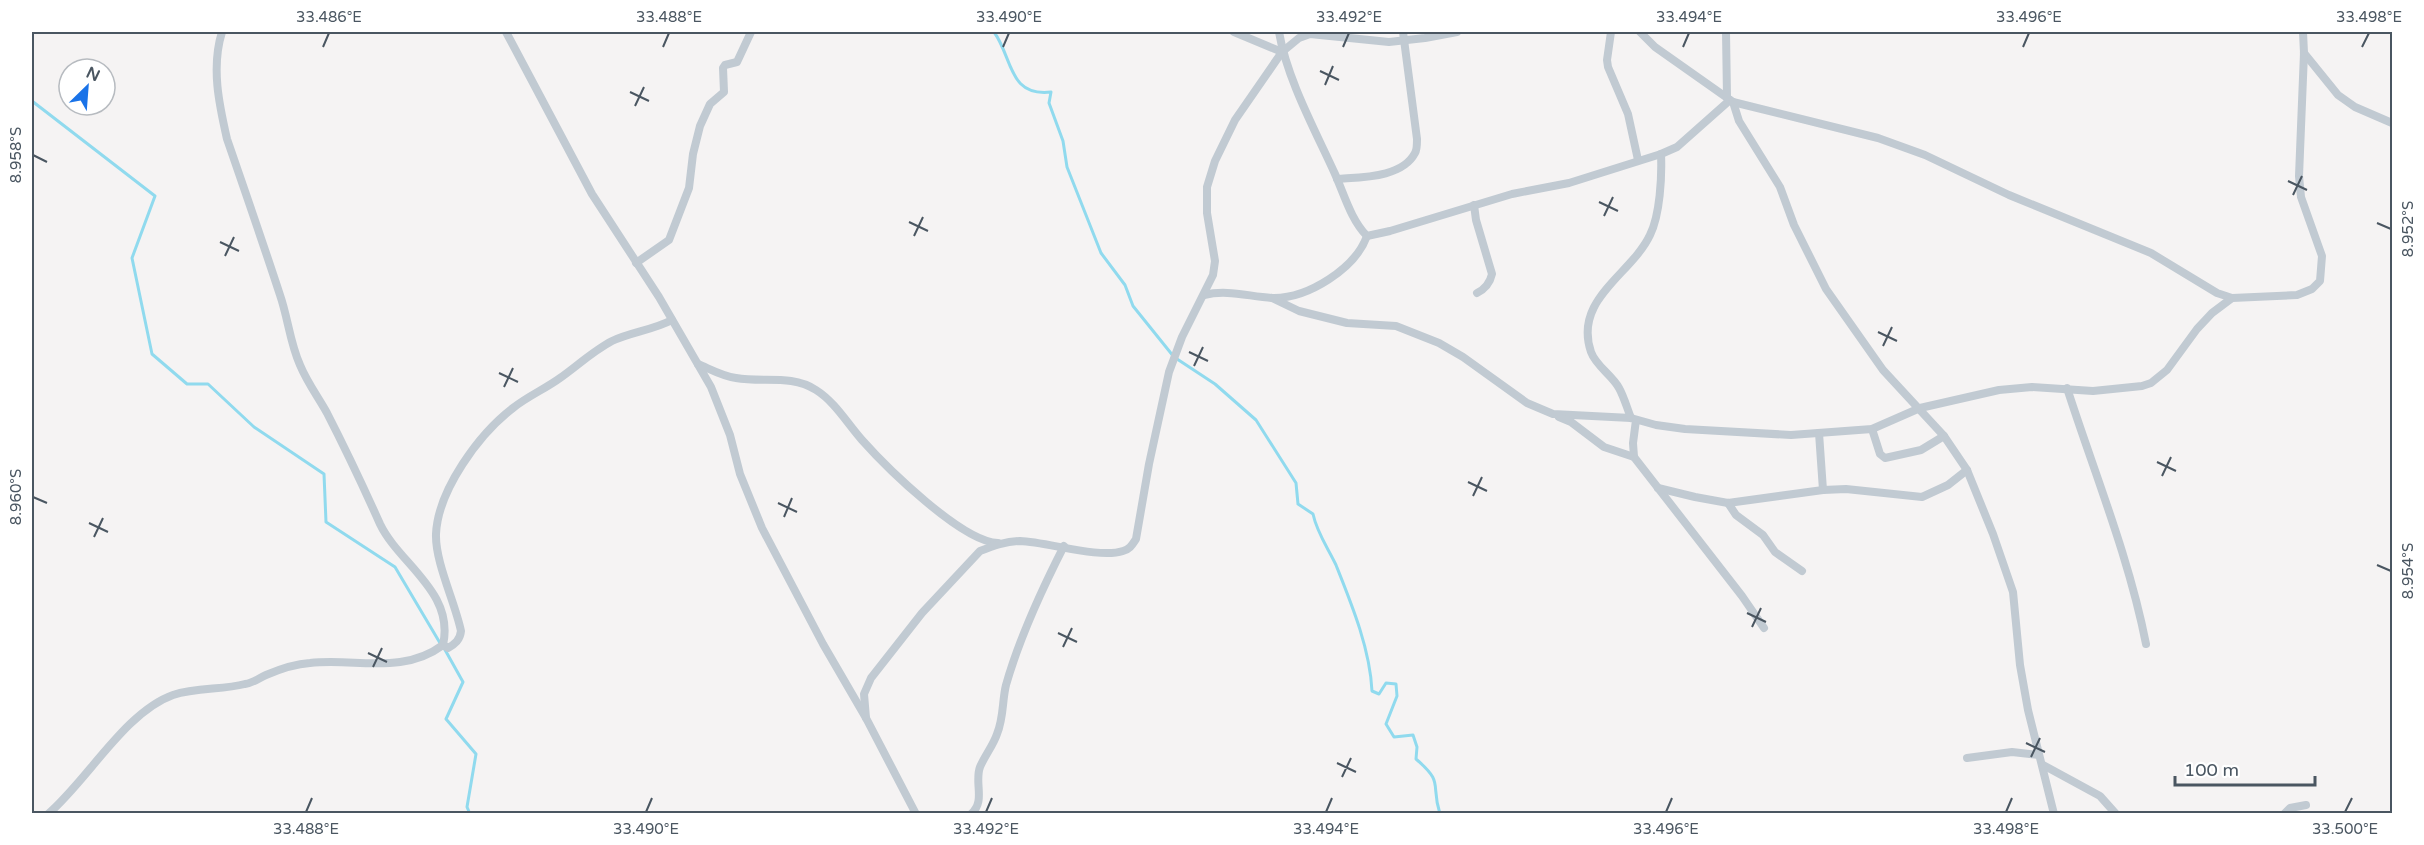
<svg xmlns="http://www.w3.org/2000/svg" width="2424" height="845" font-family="'Varela Round',sans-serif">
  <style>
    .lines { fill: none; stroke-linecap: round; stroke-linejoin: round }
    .stream { stroke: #90daee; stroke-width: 3 }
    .minor { stroke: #c1cad2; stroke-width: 8 }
    .ticks { fill: none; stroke: #4a5661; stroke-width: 2 }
    .neatline { fill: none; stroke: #4a5661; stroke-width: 2 }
    .ticks-label { font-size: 15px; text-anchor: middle; fill: #4a5661 }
  </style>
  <rect width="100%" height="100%" fill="#f5f3f3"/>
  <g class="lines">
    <g class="stream">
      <path d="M994 32C1013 58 1008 97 1051 92L1049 103 1063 141 1067 167 1101 253 1125 285 1133 306 1174 357 1215 384 1256 420 1296 483 1298 504 1313 514C1317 533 1328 548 1336 565 1352 605 1370 649 1372 691L1379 694 1386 683 1396 684 1397 696 1386 724 1394 737 1413 735 1417 747 1416 759C1445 784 1430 783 1440 814"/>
      <path d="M32 101 155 196 132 258 152 354 187 384H208L254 427 324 474 326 522 395 567 440 643"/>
      <path d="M444 648 463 682 446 719 476 754 467 807 470 814"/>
    </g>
    <g class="minor">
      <path d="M506 32 592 194 659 297 711 387 730 435 740 474 762 528 823 644 866 718 916 814"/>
      <path d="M1234 32 1282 52"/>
      <path d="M1279 32C1287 79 1315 130 1335 174 1344 194 1351 220 1367 236L1390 231 1512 194 1569 183 1661 154 1677 147 1730 100"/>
      <path d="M1611 32 1607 60 1608 67 1628 114 1638 160"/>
      <path d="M1640 32 1655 47 1733 102 1739 121 1780 187 1794 225 1826 289 1883 370 1944 436 1967 470 1993 534 2013 592 2020 665 2028 710 2054 814"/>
      <path d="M1726 32 1727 97"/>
      <path d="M2304 53 2338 95 2355 107 2392 123"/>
      <path d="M1733 102 1878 138 1925 155 2009 195 2151 253 2217 293 2232 298"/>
      <path d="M1337 179C1361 177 1402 178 1415 153 1417 150 1417 143 1417 139L1403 32"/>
      <path d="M1474 205 1476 220 1492 274C1490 283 1485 289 1477 293"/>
      <path d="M636 263 669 240 689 188 693 154 700 126 710 104 724 92 723 68 725 65 737 62 751 32"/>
      <path d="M1204 295C1228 289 1250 297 1274 298 1308 298 1355 269 1367 236"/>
      <path d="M1272 298 1299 311 1347 323 1396 326 1439 343 1463 357 1527 403 1553 414 1631 418 1656 425 1685 429 1791 435 1872 429 1920 408 1999 390 2032 387 2093 391 2142 386 2151 383 2167 370 2197 329 2212 313 2232 298 2297 295 2312 289 2320 281 2322 256 2301 197 2299 176 2304 53 2303 32"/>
      <path d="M698 364C710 369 722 376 736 378 763 383 791 374 816 390 835 402 847 423 862 440 886 467 962 542 998 543"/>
      <path d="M2067 388C2094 472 2129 557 2146 644"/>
      <path d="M1559 417 1571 422 1604 447 1634 457"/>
      <path d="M1631 418C1627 408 1624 397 1619 388 1612 375 1596 366 1591 352 1573 299 1631 275 1650 235 1660 215 1662 177 1661 154"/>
      <path d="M1636 420 1633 443 1634 457 1742 596 1764 628"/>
      <path d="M1872 429 1880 454 1885 458 1921 450 1944 436"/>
      <path d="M1819 433 1823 490"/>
      <path d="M1658 488 1695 497 1728 503 1823 490 1846 489 1922 497 1948 485 1967 470"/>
      <path d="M1728 503 1736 515 1763 535 1775 552 1802 571"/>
      <path d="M443 645 448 648C455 644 460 640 461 631 455 602 435 562 436 534 438 490 479 434 513 408 528 396 545 389 560 378 577 366 593 351 612 341 631 332 653 330 672 320"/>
      <path d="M866 718 864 694 871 678 922 613 980 551C993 546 1006 541 1020 541 1048 542 1099 559 1123 551 1130 549 1132 545 1136 539L1149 464 1169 372 1182 337 1213 275 1215 261 1207 213V187L1215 161 1235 120 1282 52 1299 38 1310 34 1389 42 1425 38 1457 32"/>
      <path d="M1967 758 2012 752 2039 755"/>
      <path d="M2043 765 2100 796 2116 814"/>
      <path d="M48 814C87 781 125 712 173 695 196 687 222 690 245 684 253 683 259 678 266 675 280 669 295 664 310 663 356 658 403 675 443 645 455 592 399 564 380 524 363 486 346 450 327 413 318 397 307 382 300 365 290 343 288 318 280 295 263 243 245 191 227 139 219 104 211 67 222 32"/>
      <path d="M971 814C986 801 974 783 980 767 985 755 993 746 997 734 1004 717 1002 701 1006 685 1020 636 1041 591 1064 546"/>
      <path d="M2284 814 2290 808 2306 805"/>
    </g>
  </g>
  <path class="ticks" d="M323 47 329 33M663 47 669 33M1003 47 1009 33M1343 47 1349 33M1683 47 1689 33M2023 47 2029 33M2362 47 2369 33M1320 71 1339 80M1325 85 1333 66M630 92 649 101M635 106 644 87M33 155 47 162M2288 181 2307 190M2293 195 2302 176M1599 202 1618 211M1604 216 1613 197M909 222 928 231M2377 223 2391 229M914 236 923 217M220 242 239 251M225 256 234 237M1878 332 1897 341M1883 346 1892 327M1189 352 1208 361M1194 366 1203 347M499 373 518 382M504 387 513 368M2157 462 2176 471M2162 476 2171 457M1468 482 1487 491M1473 496 1482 477M33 497 47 503M778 503 797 512M784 517 792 498M89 523 108 532M94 537 103 518M2377 565 2391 571M1747 613 1766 622M1752 627 1761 608M1058 633 1077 642M1063 647 1072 628M368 653 387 662M373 667 382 648M2026 743 2045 752M2031 757 2040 738M1337 763 1356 772M1342 777 1351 758M306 812 312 798M646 812 652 798M986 812 992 798M1326 812 1332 798M1666 812 1672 798M2006 812 2012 798M2345 812 2352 798"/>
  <rect width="2424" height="845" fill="none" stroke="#ffffff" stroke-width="66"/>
  <g transform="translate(87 87) rotate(25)"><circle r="28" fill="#ffffff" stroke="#b7bbc0" stroke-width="1.5"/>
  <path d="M0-4.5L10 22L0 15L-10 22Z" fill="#1a73e8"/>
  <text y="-9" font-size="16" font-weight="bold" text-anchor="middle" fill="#4a5661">N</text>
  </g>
  <path d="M2175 776v9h140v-9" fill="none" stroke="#4a5661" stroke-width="3"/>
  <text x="2184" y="776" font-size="18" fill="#4a5661" stroke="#ffffff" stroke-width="4.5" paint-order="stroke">100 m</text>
  <rect x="33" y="33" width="2358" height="779" class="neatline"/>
  <g class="ticks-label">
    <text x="329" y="22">33.486°E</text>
    <text x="669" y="22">33.488°E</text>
    <text x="1009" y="22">33.490°E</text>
    <text x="1349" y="22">33.492°E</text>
    <text x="1689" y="22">33.494°E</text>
    <text x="2029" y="22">33.496°E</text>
    <text x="2369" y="22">33.498°E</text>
    <text transform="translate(16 155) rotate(-90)" y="5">8.958°S</text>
    <text transform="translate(2408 229) rotate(-90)" y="5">8.952°S</text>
    <text transform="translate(16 497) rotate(-90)" y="5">8.960°S</text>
    <text transform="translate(2408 571) rotate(-90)" y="5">8.954°S</text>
    <text x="306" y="834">33.488°E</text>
    <text x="646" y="834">33.490°E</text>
    <text x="986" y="834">33.492°E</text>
    <text x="1326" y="834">33.494°E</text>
    <text x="1666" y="834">33.496°E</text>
    <text x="2006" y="834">33.498°E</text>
    <text x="2345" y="834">33.500°E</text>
  </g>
</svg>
